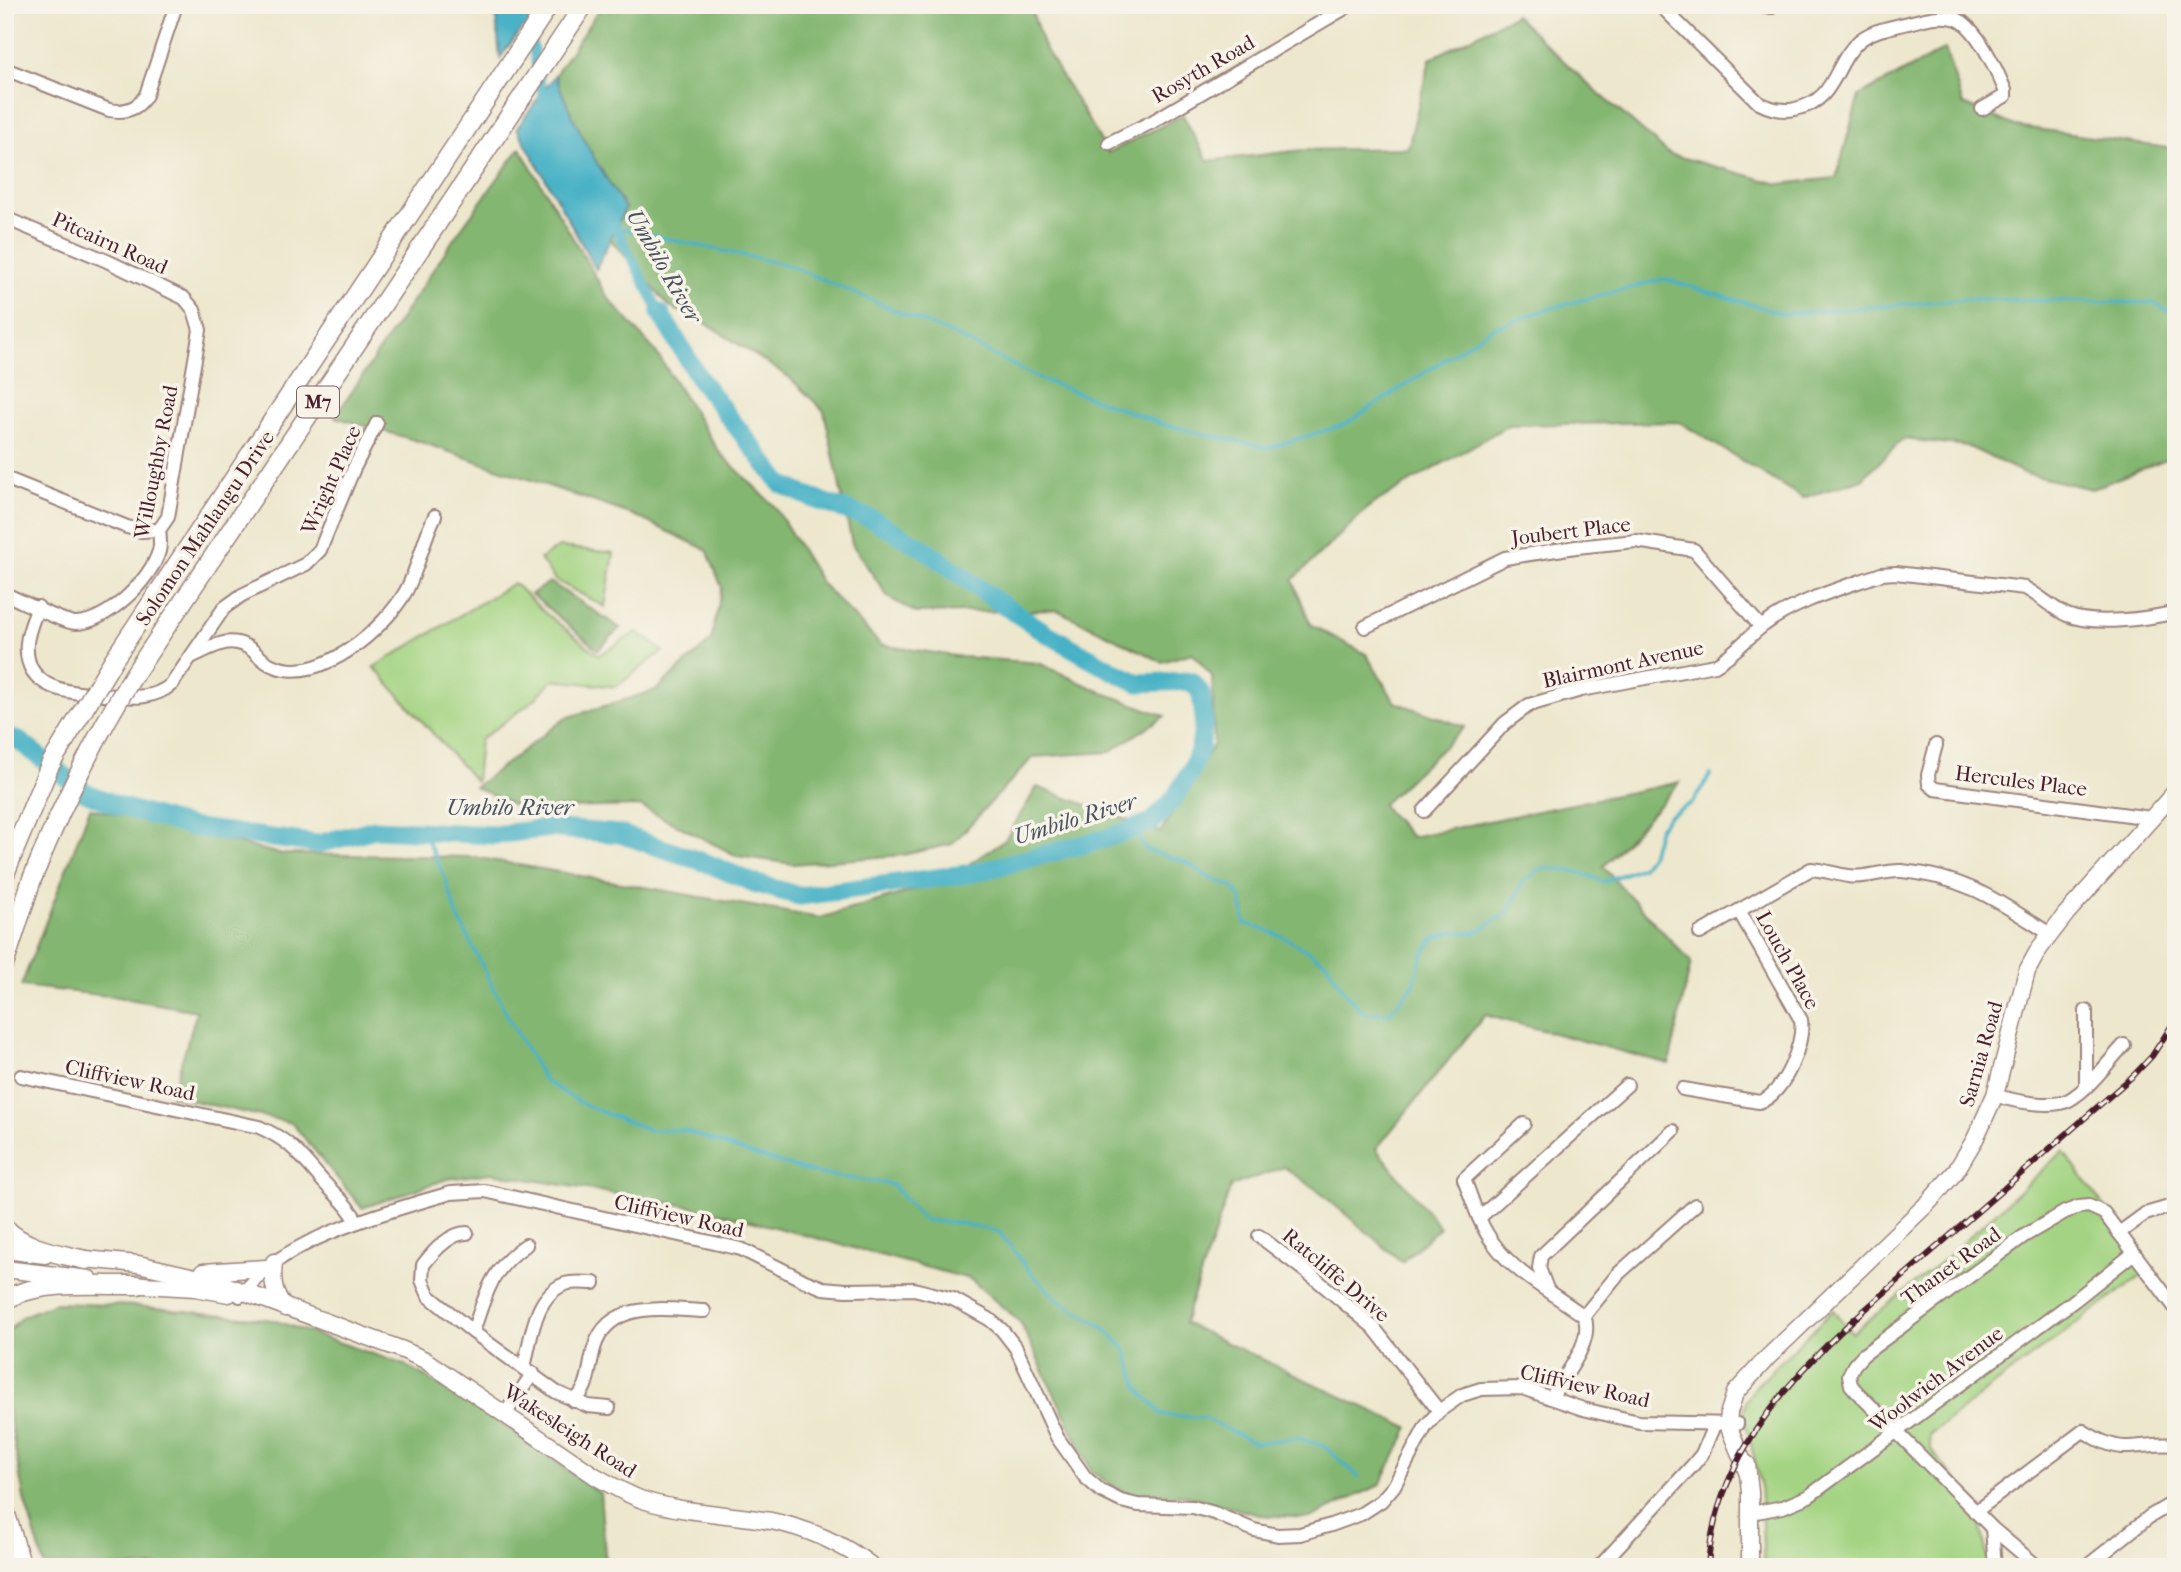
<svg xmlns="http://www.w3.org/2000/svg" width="2181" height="1572" font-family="'IM FELL French Canon',serif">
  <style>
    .green { fill: #a4d483; stroke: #777a57; stroke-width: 2 }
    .forest { fill: #83b671; stroke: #666a4e; stroke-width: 2 }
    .water { fill: #48b2c6; stroke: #496878; stroke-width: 2 }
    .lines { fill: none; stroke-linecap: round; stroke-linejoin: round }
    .stream { stroke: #48b2c6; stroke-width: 3.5 }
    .canal { stroke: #48b2c6; stroke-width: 10 }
    .river { stroke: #48b2c6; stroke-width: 19 }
    .minor-casing { stroke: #9c837c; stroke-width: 16 }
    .major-casing { stroke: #9c837c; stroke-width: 19 }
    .highway-casing { stroke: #9c837c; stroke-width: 21 }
    .minor { stroke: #fff; stroke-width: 12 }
    .major { stroke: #fff; stroke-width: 16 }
    .highway { stroke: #fff; stroke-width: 18 }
    .rail-casing { stroke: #4a1f2b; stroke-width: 6 }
    .rail { stroke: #f7f3e8; stroke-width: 3.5; stroke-dasharray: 10; stroke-linecap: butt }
    .highway-bridge-casing { stroke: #9c837c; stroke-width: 21; stroke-linecap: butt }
    .highway-bridge { stroke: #fff; stroke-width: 18 }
    .labels { text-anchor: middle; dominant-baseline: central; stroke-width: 7; stroke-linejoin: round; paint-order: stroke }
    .shield { fill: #f7f3e8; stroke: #7e5f64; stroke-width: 2 }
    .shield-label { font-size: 19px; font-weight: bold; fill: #4a1f2b }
    .street-label { font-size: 21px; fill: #4a1f2b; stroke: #f7f3e8 }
    .water-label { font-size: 23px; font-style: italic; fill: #495261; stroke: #f7f3e8 }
  </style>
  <rect width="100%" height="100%" fill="#f7f3e8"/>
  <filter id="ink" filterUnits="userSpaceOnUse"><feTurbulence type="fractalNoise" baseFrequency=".0143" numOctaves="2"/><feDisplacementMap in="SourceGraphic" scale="14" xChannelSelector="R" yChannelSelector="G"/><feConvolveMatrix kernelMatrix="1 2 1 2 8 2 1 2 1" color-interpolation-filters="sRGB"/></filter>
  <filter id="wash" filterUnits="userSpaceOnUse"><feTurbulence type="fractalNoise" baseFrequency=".00686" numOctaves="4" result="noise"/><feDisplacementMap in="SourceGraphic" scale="28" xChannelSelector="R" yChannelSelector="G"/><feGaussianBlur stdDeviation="1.57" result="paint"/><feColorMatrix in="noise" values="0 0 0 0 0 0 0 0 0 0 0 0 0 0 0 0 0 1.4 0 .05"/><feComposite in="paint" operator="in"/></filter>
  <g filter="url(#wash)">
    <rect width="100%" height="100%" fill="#ede7cd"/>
    <g class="green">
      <path d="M559 547 614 553 605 607 555 580 540 559Z"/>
      <path d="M514 583 544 612 599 655 637 632 663 651 616 687 553 680 534 700 480 740 476 782 374 667Z"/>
      <path d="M2063 1151 2150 1269 2004 1377 1929 1435 1930 1449 1976 1503 1989 1567H1764L1760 1481 1743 1413 1746 1401 1754 1388 1833 1310 1852 1333 1945 1259Z"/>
    </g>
    <g class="forest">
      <path d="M602 5H1030L1043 45 1108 153 1183 115 1208 161 1304 150 1408 148 1430 59 1515 15 1585 81 1669 154 1779 184 1836 178 1859 96 1945 49 1963 104 2015 126 2176 149V455L2092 489 2026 474 1967 446 1903 439 1862 479 1803 498 1679 422 1509 425 1371 505 1293 580 1311 625 1366 654 1395 702 1465 727 1382 805 1411 837 1680 782 1603 867 1691 962 1669 1064 1485 1015 1376 1149 1440 1227 1402 1262 1317 1190 1284 1167 1231 1186 1184 1323 1409 1428 1380 1485 1310 1518 1259 1515 1183 1495 1126 1494 1092 1472 1020 1322 970 1279 706 1209 491 1173 447 1179 362 1208 292 1123 171 1096 197 1011 117 997 21 986 90 808 281 854 474 857 820 918 942 882 1005 840 1037 787 1161 832 1214 744 1212 676 1192 653 1162 662 1057 610 916 613 888 597 852 544 824 411 790 378 704 322 670 307 610 239 625 208C595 162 574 127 555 75Z"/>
      <path d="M520 148 608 298 656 352 720 453 775 507 822 584 881 645 962 657 1039 663 1101 692 1165 716 1109 752 1033 757 952 844 903 855 793 864 737 856 640 806 522 809 475 787 566 718 656 690 711 641 722 588 707 550 633 515 421 442 335 417 455 237Z"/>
      <path d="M550 582 620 628 598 650 531 594Z"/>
      <path d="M55 1303 136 1306 273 1320 405 1365 496 1420 600 1493 606 1565 608 1567H45L24 1499 5 1391V1334L23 1316Z"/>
    </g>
    <g class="water">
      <path d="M495 5H539L500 58Z"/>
      <path d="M555 75C573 123 597 166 625 208L596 269 517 128Z"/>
    </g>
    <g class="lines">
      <g class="stream">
        <path d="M618 228 788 265 956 336 1040 379 1165 425 1268 448 1346 424 1491 329 1551 308 1664 279 1784 314 1969 299 2153 303 2176 315"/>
        <path d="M1133 829 1146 850 1186 862 1210 878 1233 887 1241 898 1245 923 1284 937 1326 962 1346 994 1364 1013H1389L1414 984 1422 956 1433 939 1452 932 1474 933 1508 913 1522 883 1539 869C1562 868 1582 871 1603 882L1642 867 1651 855 1659 828 1669 816 1693 802 1710 775"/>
        <path d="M423 831 446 880 456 913 511 1023 545 1081 586 1106 650 1130H683L753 1155 818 1174 891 1184 924 1220 959 1223 999 1232 1032 1274 1058 1300 1100 1325 1125 1348 1139 1389 1162 1415 1204 1418 1255 1443 1297 1438 1324 1446 1359 1477"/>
      </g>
      <g class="canal">
        <path d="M524 5 545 106"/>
        <path d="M610 216 660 313"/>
      </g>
      <path class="river" d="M5 735 19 741 85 792 119 806 190 827 318 844 375 829 494 835 549 828 620 834 709 864 754 883 800 896 973 873 1104 839 1152 822 1174 799 1191 771 1200 748 1204 720 1201 693 1191 681 1138 683 1115 672 1046 633 994 599 926 550 872 519 811 498 781 484 701 381 660 313"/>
    </g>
  </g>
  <g filter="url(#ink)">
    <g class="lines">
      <defs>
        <g id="minor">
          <path d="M1660 5 1759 103C1771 109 1782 112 1795 109 1837 101 1833 64 1859 41 1872 30 1889 28 1904 24 1921 20 1941 13 1957 19 1977 27 1997 71 2005 90V96L1982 109"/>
          <path d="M1760 5 1772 7"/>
          <path d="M5 69 109 110C125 113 138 109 146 95L174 11"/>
          <path d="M1109 143 1152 122 1350 5"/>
          <path d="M5 218 107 261 184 298 194 310 200 330 168 517 159 530C160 537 161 544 159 551 151 580 106 623 76 623 63 623 20 600 5 594"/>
          <path d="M5 478 127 527 141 531 159 530"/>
          <path d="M38 607C34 618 28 631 27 643 23 691 71 693 105 695 130 697 152 701 172 684L224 608 242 595 306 564 320 550 354 468 377 423"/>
          <path d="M1365 627 1505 558 1576 547 1636 541 1694 550 1761 627"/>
          <path d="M193 656C215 646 231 634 252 650 259 656 265 663 274 666 321 685 385 628 406 591 419 567 423 539 435 516"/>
          <path d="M1936 745 1928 775 1929 784 1935 789 2151 818"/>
          <path d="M1424 811 1505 723 1529 705 1581 690 1715 665C1733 655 1745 640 1761 627 1795 601 1842 588 1881 574L1896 573 2025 588C2040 596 2052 608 2067 615 2094 626 2148 619 2176 612"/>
          <path d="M1700 933 1811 869C1824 870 1835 874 1848 876 1865 879 1884 870 1902 871 1966 877 1998 901 2050 934"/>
          <path d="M2086 1011V1085"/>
          <path d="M21 1076 259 1127C291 1141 299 1154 321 1179 334 1194 348 1204 357 1222"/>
          <path d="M1683 1089 1759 1102C1783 1096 1805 1043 1801 1020L1739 911"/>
          <path d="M1995 1095C2012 1101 2053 1109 2069 1100 2090 1088 2107 1063 2124 1045"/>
          <path d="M1524 1124 1464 1179C1473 1201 1479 1225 1494 1244 1514 1273 1556 1295 1584 1316 1595 1341 1564 1376 1551 1398"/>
          <path d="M1479 1218 1627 1085"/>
          <path d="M467 1233C449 1233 433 1252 423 1265L422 1280 429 1296 473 1332 556 1392 588 1406 609 1408"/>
          <path d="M2119 1233 2145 1214 2176 1205"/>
          <path d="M1259 1236 1317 1280 1374 1328 1439 1411"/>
          <path d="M1547 1289 1539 1268 1541 1256 1673 1131"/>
          <path d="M240 1296C251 1284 262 1271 275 1262 322 1229 396 1209 451 1193L485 1191 741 1249 805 1281 823 1288 846 1290 914 1289 953 1299 989 1319 1002 1330 1016 1348 1057 1437 1085 1477 1101 1491 1121 1501 1138 1505 1193 1507 1214 1513 1254 1530 1278 1535 1300 1534 1331 1525 1361 1514 1381 1501 1394 1486 1426 1426 1439 1411 1462 1395 1481 1389 1522 1388 1583 1409 1639 1422 1737 1424"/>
          <path d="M1584 1316 1618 1274 1695 1205"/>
          <path d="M473 1332C486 1293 491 1269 526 1245"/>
          <path d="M524 1367C531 1340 534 1295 565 1284 574 1281 585 1283 594 1283"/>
          <path d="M574 1401C588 1389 588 1375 592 1357 602 1299 659 1309 704 1311"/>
          <path d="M505 1414 533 1373"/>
          <path d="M1975 1512 2083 1431C2095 1438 2110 1447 2125 1447 2142 1447 2158 1443 2176 1445"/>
          <path d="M1751 1513 1783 1507 1809 1496 2075 1300 2134 1253"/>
          <path d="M1992 1528 1995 1567"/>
          <path d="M1599 1567 1693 1465 1702 1454 1714 1425"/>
          <path d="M2038 1567 1992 1528 1858 1393 1851 1385 1849 1375 1854 1365 1863 1355 2024 1236 2065 1212 2079 1207 2089 1206 2104 1213 2176 1309"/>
          <path d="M2086 1567 2149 1517 2176 1501"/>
        </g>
        <g id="major">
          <path d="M5 1250 45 1255"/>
          <path d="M74 1258 138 1264 217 1282 403 1350 425 1360 595 1476C611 1485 626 1494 643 1500 684 1513 728 1514 771 1521 807 1528 844 1544 873 1567"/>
          <path d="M274 1262C272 1281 273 1293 285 1308"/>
          <path d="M5 1269 89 1279"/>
          <path d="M203 1272 266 1268"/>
          <path d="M126 1284 195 1288 229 1294"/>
          <path d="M1747 1464 1750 1492V1567"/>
          <path d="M1748 1474 1728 1425 1729 1412 1735 1393 1767 1358 1929 1202 1956 1171 1975 1139 1995 1095 2027 971 2039 949 2066 914 2176 791"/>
        </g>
        <g id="highway">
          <path d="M114 659 549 5"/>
          <path d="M135 673 584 5"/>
          <path d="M5 874 12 856"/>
          <path d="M5 962 32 879"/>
          <path d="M5 1228C27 1250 57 1253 86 1260"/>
          <path d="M5 1301C33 1279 103 1286 138 1285"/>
          <path d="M5 1511 22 1567"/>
        </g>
      </defs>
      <use href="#minor" class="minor-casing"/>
      <use href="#major" class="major-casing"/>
      <use href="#highway" class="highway-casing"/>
      <use href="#minor" class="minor"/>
      <use href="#major" class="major"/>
      <use href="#highway" class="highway"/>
      <defs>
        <path id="rail" d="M1708 1567C1714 1465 1781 1387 1852 1321L2134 1075 2152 1056 2176 1019"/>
      </defs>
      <use href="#rail" class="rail-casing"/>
      <use href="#rail" class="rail"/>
      <defs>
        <g id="highway-bridge">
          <path d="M12 856 50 765 114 659"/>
          <path d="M32 879C61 807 94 738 135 673"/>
        </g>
      </defs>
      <use href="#highway-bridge" class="highway-bridge-casing"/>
      <use href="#highway-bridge" class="highway-bridge"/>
    </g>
  </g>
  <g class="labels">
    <rect class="shield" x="297" y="386.5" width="42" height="31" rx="5"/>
    <g class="shield-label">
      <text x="318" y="402">M7</text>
    </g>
    <g class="street-label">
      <text transform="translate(1203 69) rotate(-30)">Rosyth Road</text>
      <text transform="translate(110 243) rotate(24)">Pitcairn Road</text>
      <text transform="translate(156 462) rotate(-79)">Willoughby Road</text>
      <text transform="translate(331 480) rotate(-66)">Wright Place</text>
      <text transform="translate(205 528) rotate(-56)">Solomon Mahlangu Drive</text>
      <text transform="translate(1571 531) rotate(-7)">Joubert Place</text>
      <text transform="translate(1623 664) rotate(-12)">Blairmont Avenue</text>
      <text transform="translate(2021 781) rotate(7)">Hercules Place</text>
      <text transform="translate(1788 960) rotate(61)">Louch Place</text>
      <text transform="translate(1981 1054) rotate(-74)">Sarnia Road</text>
      <text transform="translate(130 1080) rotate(12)">Cliffview Road</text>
      <text transform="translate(679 1216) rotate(13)">Cliffview Road</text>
      <text transform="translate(1951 1266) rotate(-36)">Thanet Road</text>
      <text transform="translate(1336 1275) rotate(40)">Ratcliffe Drive</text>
      <text transform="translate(1936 1379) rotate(-37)">Woolwich Avenue</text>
      <text transform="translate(1585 1386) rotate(13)">Cliffview Road</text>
      <text transform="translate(570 1431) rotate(33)">Wakesleigh Road</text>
    </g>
    <g class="water-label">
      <text transform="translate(664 266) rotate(60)">Umbilo River</text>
      <text x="510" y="807">Umbilo River</text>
      <text transform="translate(1075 819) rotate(-17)">Umbilo River</text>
    </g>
  </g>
  <rect width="2181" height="1572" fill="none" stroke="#f7f3e8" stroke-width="28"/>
</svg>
